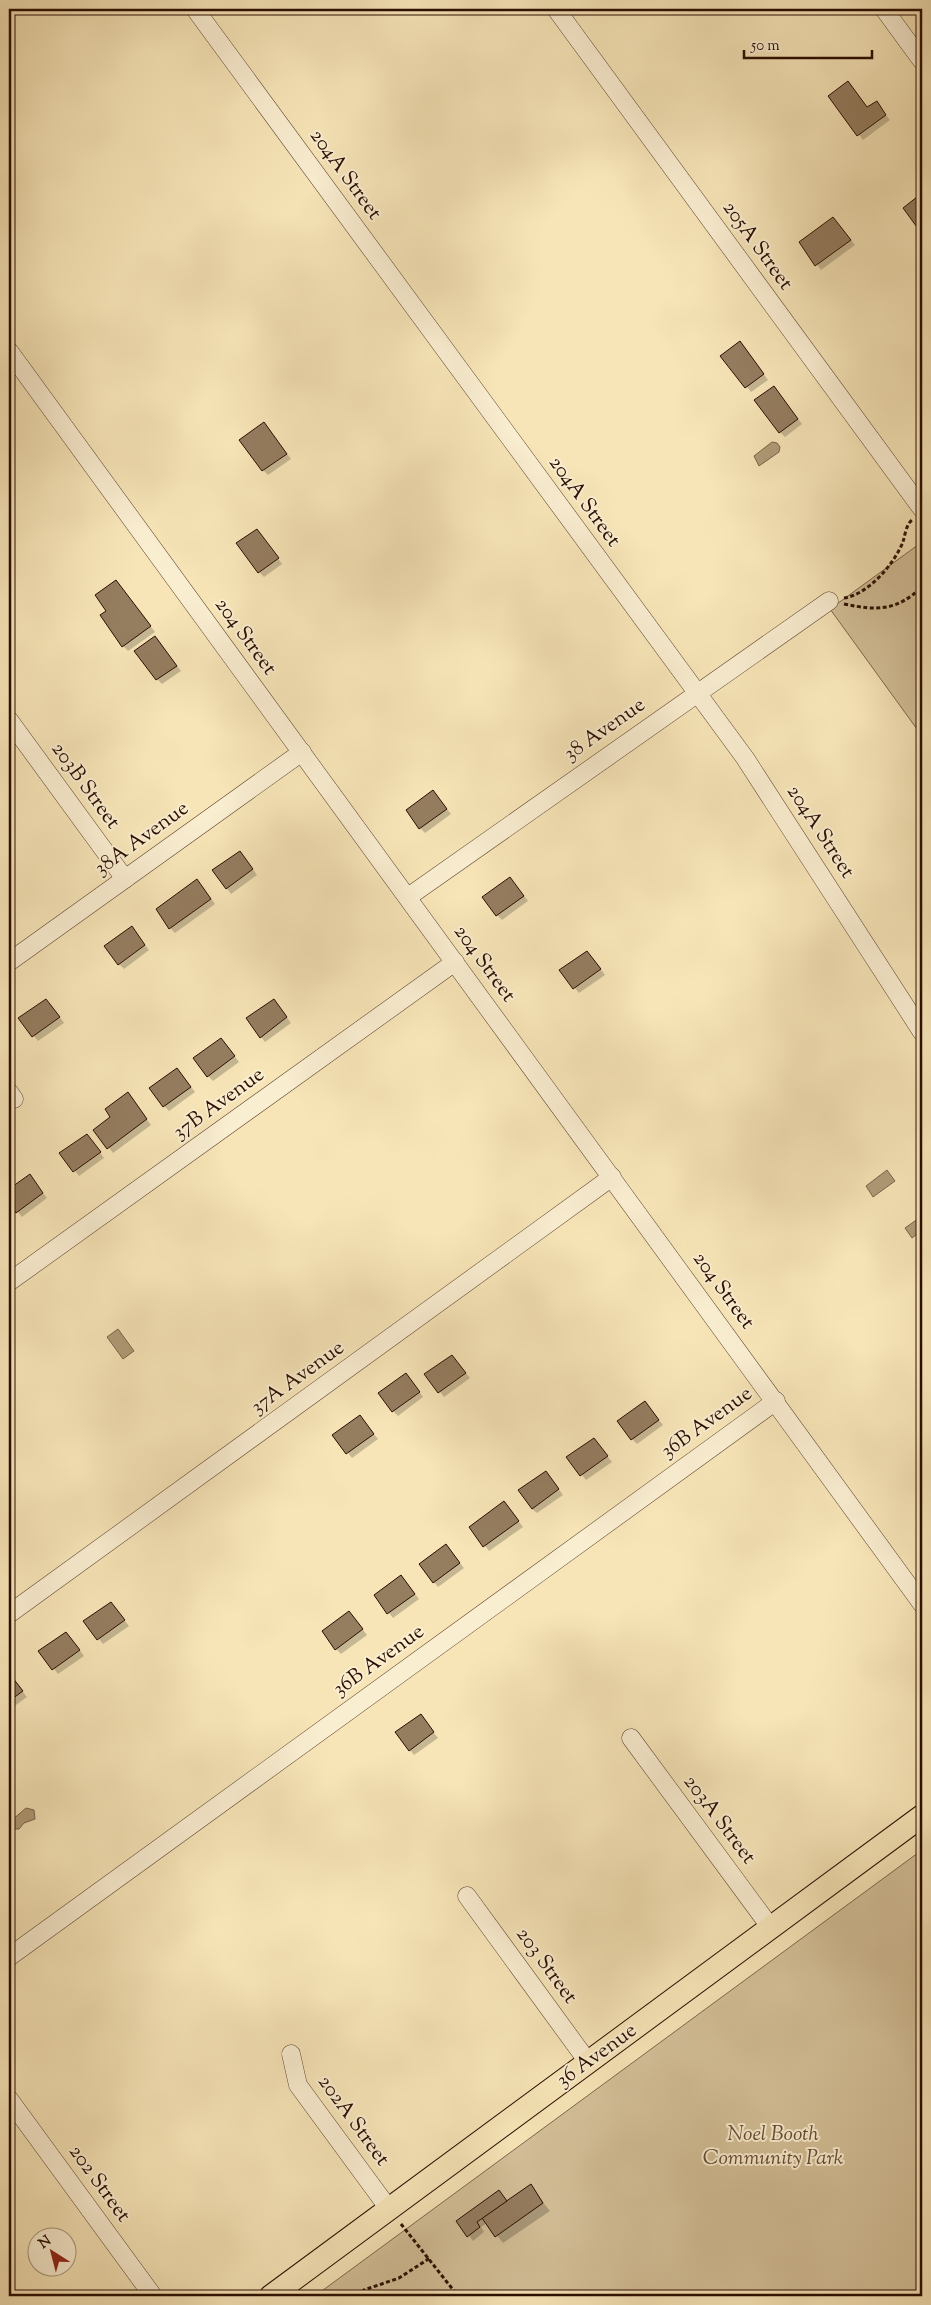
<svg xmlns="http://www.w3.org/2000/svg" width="931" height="2305" font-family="'Sorts Mill Goudy',serif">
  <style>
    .green { fill: #d4c099; stroke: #7f664c }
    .water { fill: #b19c79; stroke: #7b6349 }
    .shadow { fill: #0003 }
    .building { fill: #957d60; stroke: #2a0d00 }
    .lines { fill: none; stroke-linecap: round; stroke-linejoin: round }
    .minor-casing { stroke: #5d432e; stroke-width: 19 }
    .major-casing { stroke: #2a0d00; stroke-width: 24 }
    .path { stroke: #2a0d00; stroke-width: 3; stroke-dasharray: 4 2.5; stroke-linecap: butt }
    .minor { stroke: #faeed1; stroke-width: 18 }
    .major { stroke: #f7e5b8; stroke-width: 22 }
    .labels { text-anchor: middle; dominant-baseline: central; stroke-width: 4; stroke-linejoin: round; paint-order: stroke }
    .street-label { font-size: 21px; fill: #2a0d00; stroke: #faeed1 }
    .park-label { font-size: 21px; font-style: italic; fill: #664c36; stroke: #faeed1 }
  </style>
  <rect width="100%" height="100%" fill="#f7e5b8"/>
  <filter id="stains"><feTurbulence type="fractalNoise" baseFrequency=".004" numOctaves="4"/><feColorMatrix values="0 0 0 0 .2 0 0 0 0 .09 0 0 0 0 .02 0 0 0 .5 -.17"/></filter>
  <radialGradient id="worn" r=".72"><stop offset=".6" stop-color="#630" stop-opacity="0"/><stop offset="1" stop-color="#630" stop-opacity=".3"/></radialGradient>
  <g class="green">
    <path d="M922 542V736L830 609Z"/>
    <path d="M922 1850V2296H315Z"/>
  </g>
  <g class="water">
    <path d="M772 442 777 443 780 447 779 452 759 466 754 456Z"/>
    <path d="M887 1170 895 1181 873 1197 866 1186Z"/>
    <path d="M922 1216V1230L912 1238 905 1228Z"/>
    <path d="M118 1329 134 1351 123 1359 107 1337Z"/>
    <path d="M26 1808 34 1810 35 1819 24 1823 19 1829H13L11 1821Z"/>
  </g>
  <g class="shadow">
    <path d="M848 83 868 108 876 103 890 120 863 140 830 96Z"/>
    <path d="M838 223 855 245 821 270 801 242Z"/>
    <path d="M744 347 768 380 751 392 722 356Z"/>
    <path d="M778 392 802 424 785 437 780 432Z"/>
    <path d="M264 423 291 459 268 475 263 470Z"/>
    <path d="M261 535 282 564 264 577 259 572Z"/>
    <path d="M120 587 155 632 128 651 123 646 108 611Z"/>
    <path d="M160 643 181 671 162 684 157 679Z"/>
    <path d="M433 792 451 814 425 833 420 828Z"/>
    <path d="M9 799 14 806 9 810Z"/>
    <path d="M244 857 257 875 231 894 214 871Z"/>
    <path d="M515 884 528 901 502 920 497 915Z"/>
    <path d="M202 886 215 904 175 933 170 928Z"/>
    <path d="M136 933 149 950 124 969 119 964Z"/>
    <path d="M592 957 605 975 579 993 561 971Z"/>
    <path d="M51 1005 64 1023 38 1041 20 1019Z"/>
    <path d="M278 1005 291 1023 265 1042 261 1037Z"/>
    <path d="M226 1045 239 1062 213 1081 208 1076Z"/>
    <path d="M182 1075 195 1092 169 1111 164 1106Z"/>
    <path d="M128 1094 151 1125 113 1153 95 1130 111 1118Z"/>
    <path d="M91 1140 104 1158 79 1176 61 1153Z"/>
    <path d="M30 1176 47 1198 22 1217 9 1201V1190Z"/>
    <path d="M452 1356 470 1378 444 1397 426 1374Z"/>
    <path d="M411 1380 423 1397 398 1416 393 1411Z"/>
    <path d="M649 1408 663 1425 637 1444 632 1439Z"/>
    <path d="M364 1422 378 1439 352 1458 334 1435Z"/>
    <path d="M594 1439 612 1462 586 1480 568 1457Z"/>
    <path d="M550 1477 563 1495 537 1513 532 1509Z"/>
    <path d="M504 1502 523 1527 489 1551 471 1527Z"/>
    <path d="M446 1546 464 1568 438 1587 434 1582Z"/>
    <path d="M406 1582 419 1599 393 1618 375 1595Z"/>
    <path d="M111 1603 129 1626 103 1644 85 1621Z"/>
    <path d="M349 1612 367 1635 341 1654 336 1649Z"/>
    <path d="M71 1638 84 1656 58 1674 40 1651Z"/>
    <path d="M9 1674 27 1697 9 1710Z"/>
    <path d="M420 1715 438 1738 414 1755 410 1750Z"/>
    <path d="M530 2186 550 2211 503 2243 487 2223 481 2227 484 2232 473 2241 458 2221 499 2192 508 2202Z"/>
  </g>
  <g class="building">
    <path d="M848 81 867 107 877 101 886 115 857 136 828 96Z"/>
    <path d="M922 193V234L903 208Z"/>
    <path d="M833 217 851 240 815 266 799 242Z"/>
    <path d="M740 341 764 374 745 388 720 356Z"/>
    <path d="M774 386 798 419 779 433 754 400Z"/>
    <path d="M264 422 287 454 262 471 239 440Z"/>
    <path d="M257 529 279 558 258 573 236 543Z"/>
    <path d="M116 580 151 626 122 647 100 615 106 611 95 595Z"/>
    <path d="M155 636 177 666 156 680 134 651Z"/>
    <path d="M433 790 447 809 419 829 406 810Z"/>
    <path d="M240 851 253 869 226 889 212 870Z"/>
    <path d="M510 877 524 896 496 916 482 897Z"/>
    <path d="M197 879 211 899 169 929 156 909Z"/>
    <path d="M132 926 145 945 118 965 104 946Z"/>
    <path d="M587 951 601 969 573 989 559 970Z"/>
    <path d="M46 999 60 1017 32 1037 18 1018Z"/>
    <path d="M274 999 287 1017 260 1038 246 1018Z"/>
    <path d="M221 1038 235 1056 207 1077 193 1058Z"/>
    <path d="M177 1068 191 1087 163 1107 149 1088Z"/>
    <path d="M128 1092 147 1119 107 1149 93 1130 110 1117 105 1109Z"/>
    <path d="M87 1134 101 1152 73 1172 59 1153Z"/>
    <path d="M30 1174 43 1193 16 1213 9 1203V1189Z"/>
    <path d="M452 1355 466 1373 438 1393 424 1374Z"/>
    <path d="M406 1373 420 1392 392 1412 378 1393Z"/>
    <path d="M645 1401 659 1420 631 1440 617 1421Z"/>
    <path d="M360 1415 374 1434 346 1454 332 1435Z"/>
    <path d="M594 1438 608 1456 580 1476 566 1457Z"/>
    <path d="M546 1471 559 1489 532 1509 518 1490Z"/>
    <path d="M504 1501 519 1521 483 1547 469 1527Z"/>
    <path d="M446 1544 460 1563 433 1583 419 1564Z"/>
    <path d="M401 1575 415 1594 387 1614 374 1595Z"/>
    <path d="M111 1602 125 1620 97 1640 83 1621Z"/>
    <path d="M349 1611 363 1629 335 1650 322 1631Z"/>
    <path d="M66 1632 80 1650 52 1670 38 1651Z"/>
    <path d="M9 1673 23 1691 9 1701Z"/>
    <path d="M421 1714 434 1732 409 1751 395 1732Z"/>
    <path d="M531 2184 543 2203 495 2237 482 2218Z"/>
    <path d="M499 2190 507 2201 477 2222 480 2227 467 2237 456 2221Z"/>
  </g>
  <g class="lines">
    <defs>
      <g id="minor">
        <path d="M195 9 745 758 922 1032"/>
        <path d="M556 9 922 509"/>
        <path d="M884 9 922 61"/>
        <path d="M9 351 922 1604"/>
        <path d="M9 720 125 879"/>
        <path d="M408 897 829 601"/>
        <path d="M9 962 302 752"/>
        <path d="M9 1092 14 1099"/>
        <path d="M9 1282 455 962"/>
        <path d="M9 1614 612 1177"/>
        <path d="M631 1738 771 1928"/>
        <path d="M467 1896 588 2062"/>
        <path d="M9 1957 776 1401"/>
        <path d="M291 2054 298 2085 389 2209"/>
        <path d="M9 2099 153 2296"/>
      </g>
      <path id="major" d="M271 2296 922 1816"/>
    </defs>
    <use href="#minor" class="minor-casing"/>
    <use href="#major" class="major-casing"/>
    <g class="path">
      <path d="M844 598C869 594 894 564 903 542 905 535 906 525 912 520"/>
      <path d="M844 604C878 611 896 611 922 587"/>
      <path d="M401 2224 458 2296"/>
      <path d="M357 2296 364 2290 399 2278 430 2258"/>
      <path d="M380 2296H398"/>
    </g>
    <use href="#minor" class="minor"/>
    <use href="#major" class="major"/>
  </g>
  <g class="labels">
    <g class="street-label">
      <text transform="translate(345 175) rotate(54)">204A Street</text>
      <text transform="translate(757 246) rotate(54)">205A Street</text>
      <text transform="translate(584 502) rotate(54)">204A Street</text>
      <text transform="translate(245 637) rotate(54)">204 Street</text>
      <text transform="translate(605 730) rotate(-35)">38 Avenue</text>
      <text transform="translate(85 786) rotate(54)">203B Street</text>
      <text transform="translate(820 832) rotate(57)">204A Street</text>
      <text transform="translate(142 839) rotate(-36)">38A Avenue</text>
      <text transform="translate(484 964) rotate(54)">204 Street</text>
      <text transform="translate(219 1104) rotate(-36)">37B Avenue</text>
      <text transform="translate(723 1291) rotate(54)">204 Street</text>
      <text transform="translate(298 1378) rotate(-36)">37A Avenue</text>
      <text transform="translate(707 1423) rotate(-36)">36B Avenue</text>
      <text transform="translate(379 1661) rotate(-36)">36B Avenue</text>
      <text transform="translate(719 1820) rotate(53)">203A Street</text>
      <text transform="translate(546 1966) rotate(54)">203 Street</text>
      <text transform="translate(597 2056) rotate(-36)">36 Avenue</text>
      <text transform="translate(353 2121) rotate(54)">202A Street</text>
      <text transform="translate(99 2184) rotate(54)">202 Street</text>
    </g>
    <g class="park-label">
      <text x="773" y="2135">Noel Booth<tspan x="773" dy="24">Community Park</tspan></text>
    </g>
  </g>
  <rect width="931" height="2305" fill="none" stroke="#f7e5b8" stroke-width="30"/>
  <rect x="10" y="10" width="911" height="2285" fill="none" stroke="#2a0d00" stroke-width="2.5"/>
  <rect x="15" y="15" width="901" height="2275" fill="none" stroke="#2a0d00"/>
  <g transform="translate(52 2252) rotate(324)"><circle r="24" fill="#faeed1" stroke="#a7947d"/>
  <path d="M0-4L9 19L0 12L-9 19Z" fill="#8f2418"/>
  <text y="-8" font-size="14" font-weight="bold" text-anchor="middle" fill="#2a0d00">N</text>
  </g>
  <path d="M744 50v8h128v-8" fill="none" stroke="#2a0d00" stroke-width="2.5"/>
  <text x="751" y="50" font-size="15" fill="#2a0d00" stroke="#faeed1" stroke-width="4" paint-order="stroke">50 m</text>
  <rect width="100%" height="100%" filter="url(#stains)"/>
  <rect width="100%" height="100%" fill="url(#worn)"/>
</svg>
